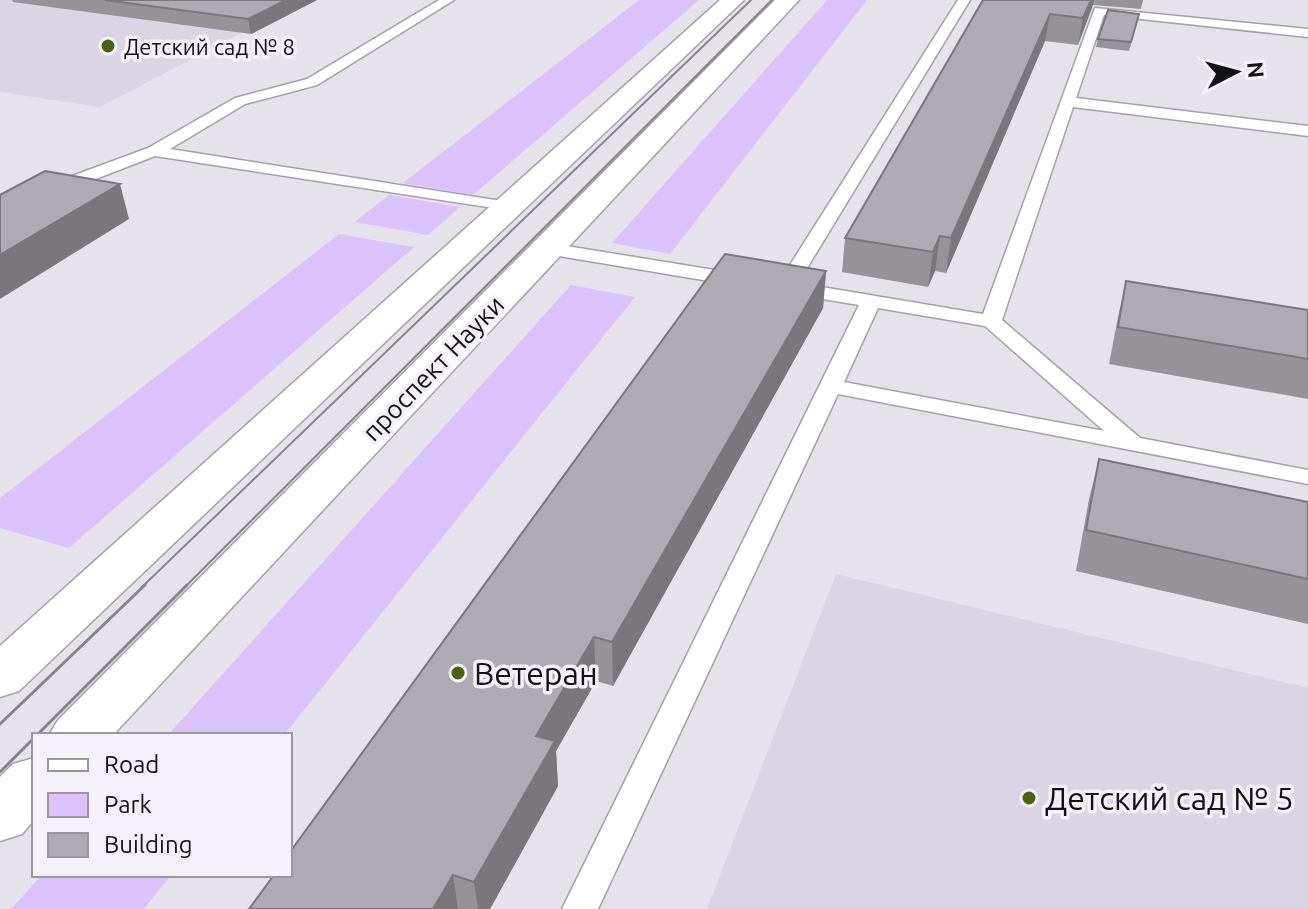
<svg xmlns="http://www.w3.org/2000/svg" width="1308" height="909" font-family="Ubuntu,sans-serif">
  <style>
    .built { fill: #dbd4e3 }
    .green { fill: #dcc2fc }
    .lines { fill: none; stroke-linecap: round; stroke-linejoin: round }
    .service-casing { stroke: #a3a0a8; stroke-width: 3 }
    .secondary-casing { stroke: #a3a0a8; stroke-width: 3 }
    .service { fill: #fff; fill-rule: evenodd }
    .secondary { fill: #fff; fill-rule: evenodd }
    .tram-far1 { stroke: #878489; stroke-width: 2 }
    .tram { stroke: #878489; stroke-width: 3 }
    .wall { fill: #959298 }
    .shaded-wall { fill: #79777c }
    .building { fill: #adaab1; stroke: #79777c; stroke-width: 2 }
    .poi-dot { fill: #4b6310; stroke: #f3f0f8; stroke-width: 3 }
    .labels { text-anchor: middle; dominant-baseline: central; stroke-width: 7; stroke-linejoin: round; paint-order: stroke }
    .far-poi-label { font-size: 22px; fill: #121113; stroke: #f3f0f8; text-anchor: start }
    .street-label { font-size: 26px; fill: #121113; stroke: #f3f0f8 }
    .near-poi-label { font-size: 32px; fill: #121113; stroke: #f3f0f8; text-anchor: start }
  </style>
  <rect width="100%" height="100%" fill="#e6e2ea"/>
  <g class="built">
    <path d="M0 0H304L100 107 0 92Z"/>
    <path d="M836 574 1308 688V909H707Z"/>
  </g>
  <g class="green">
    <path d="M639 0H699L473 195 403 183Z"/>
    <path d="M827 0H867L670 254 612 243Z"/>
    <path d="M389 195 460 207 428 235 355 222Z"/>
    <path d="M339 234 414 247 69 548 0 528V498Z"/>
    <path d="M571 285 635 297 284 735H168Z"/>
    <path d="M42 875H171L144 909H11Z"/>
  </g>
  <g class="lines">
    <defs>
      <g id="service">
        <path d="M439 0H454L317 85 245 104 170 149 508 202 517 207 514 211 155 156 57 194 0 223V211L45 186 148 148 235 98 307 79Z"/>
        <path d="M958 0H970L798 283 983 314 1095 8 1308 29V37L1104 15 1076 98 1308 126V136L1073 107 1002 320 1140 438 1308 470V484L838 394 598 909H562L859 305 786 293 776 287ZM878 308 985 326 1104 431 844 382Z"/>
        <path d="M548 243 739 274 749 280 739 286 541 253V245Z"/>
      </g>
      <g id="secondary">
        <path d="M720 0H744L19 691 0 697V646Z"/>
        <path d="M775 0H799L113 735H49L58 720Z"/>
        <path d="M34 758V820L22 834 0 841V777L13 764Z"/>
      </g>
    </defs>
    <use href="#service" class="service-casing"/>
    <use href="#secondary" class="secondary-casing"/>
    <use href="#service" class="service"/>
    <use href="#secondary" class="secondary"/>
    <g class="tram-far1">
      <path d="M142 587 751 0"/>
      <path d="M185 587 772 0"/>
    </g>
    <g class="tram">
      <path d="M0 724 145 585"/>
      <path d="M37 735 187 585"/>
      <path d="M0 772 34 738"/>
    </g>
  </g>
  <g class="wall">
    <path d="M12 0H317L251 34 13 2Z"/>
    <path d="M983 0H1143L1141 9 1093 5 1078 45 1045 41 946 273 935 271 928 287 842 272 845 238Z"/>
    <path d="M1139 14 1129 51 1096 47 1098 39Z"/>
    <path d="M826 271 823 308 613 686 596 681 556 751 558 786 490 909H249Z"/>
    <path d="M1126 281 1308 310V399L1109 364 1118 317Z"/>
    <path d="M1099 459 1308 502V624L1076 571 1089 499Z"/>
  </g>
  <g class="shaded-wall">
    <path d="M286 0H317L251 34 248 19Z"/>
    <path d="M1091 0H1094L1093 5 1078 45 1083 18Z"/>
    <path d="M1050 14 1045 41 946 273 951 238Z"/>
    <path d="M120 184 129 219 0 299V255Z"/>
    <path d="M940 236 935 271 928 287 933 252Z"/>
    <path d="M826 271 823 308 613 686 612 642Z"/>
    <path d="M594 637 596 681 556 751 558 786 490 909H478L474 882 536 736Z"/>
    <path d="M453 875 458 909H433Z"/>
  </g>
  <g class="building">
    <path d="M105 0H286L248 19Z"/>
    <path d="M983 0H1091L1083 18 1050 14 951 238 940 236 933 252 845 238Z"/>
    <path d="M1108 10 1139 14 1131 42 1098 39Z"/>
    <path d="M45 171 120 184 0 255V195Z"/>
    <path d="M725 254 826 271 612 642 594 637 536 736 555 741 474 882 453 875 433 909H249L274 875H290V852Z"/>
    <path d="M1126 281 1308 310V359L1118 327Z"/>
    <path d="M1099 459 1308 502V579L1086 530Z"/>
  </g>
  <g class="poi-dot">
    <circle cx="108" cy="46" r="8"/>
    <circle cx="458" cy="673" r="8"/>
    <circle cx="1029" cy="798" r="8"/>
  </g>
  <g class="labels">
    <g class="far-poi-label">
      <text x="124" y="46">Детский сад № 8</text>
    </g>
    <g class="street-label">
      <text transform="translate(433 368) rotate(-46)">проспект Науки</text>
    </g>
    <g class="near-poi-label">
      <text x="474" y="673">Ветеран</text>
      <text x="1045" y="798">Детский сад № 5</text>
    </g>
  </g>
  <rect x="32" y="733" width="260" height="144" fill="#f3f0f8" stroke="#99979c" stroke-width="2"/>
  <rect x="48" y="759" width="40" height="12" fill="#ffffff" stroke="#99979c" stroke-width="2"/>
  <text x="104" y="773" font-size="24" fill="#121113">Road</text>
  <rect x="48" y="793" width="40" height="24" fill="#dcc2fc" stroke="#99979c" stroke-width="2"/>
  <text x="104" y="813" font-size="24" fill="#121113">Park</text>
  <rect x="48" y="833" width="40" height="24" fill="#adaab1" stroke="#99979c" stroke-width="2"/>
  <text x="104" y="853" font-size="24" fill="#121113">Building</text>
  <g transform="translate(1236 72) rotate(84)" stroke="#f3f0f8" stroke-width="6" paint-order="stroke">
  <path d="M0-6L14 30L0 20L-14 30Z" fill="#121113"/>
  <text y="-12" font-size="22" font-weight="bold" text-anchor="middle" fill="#121113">N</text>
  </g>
</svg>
